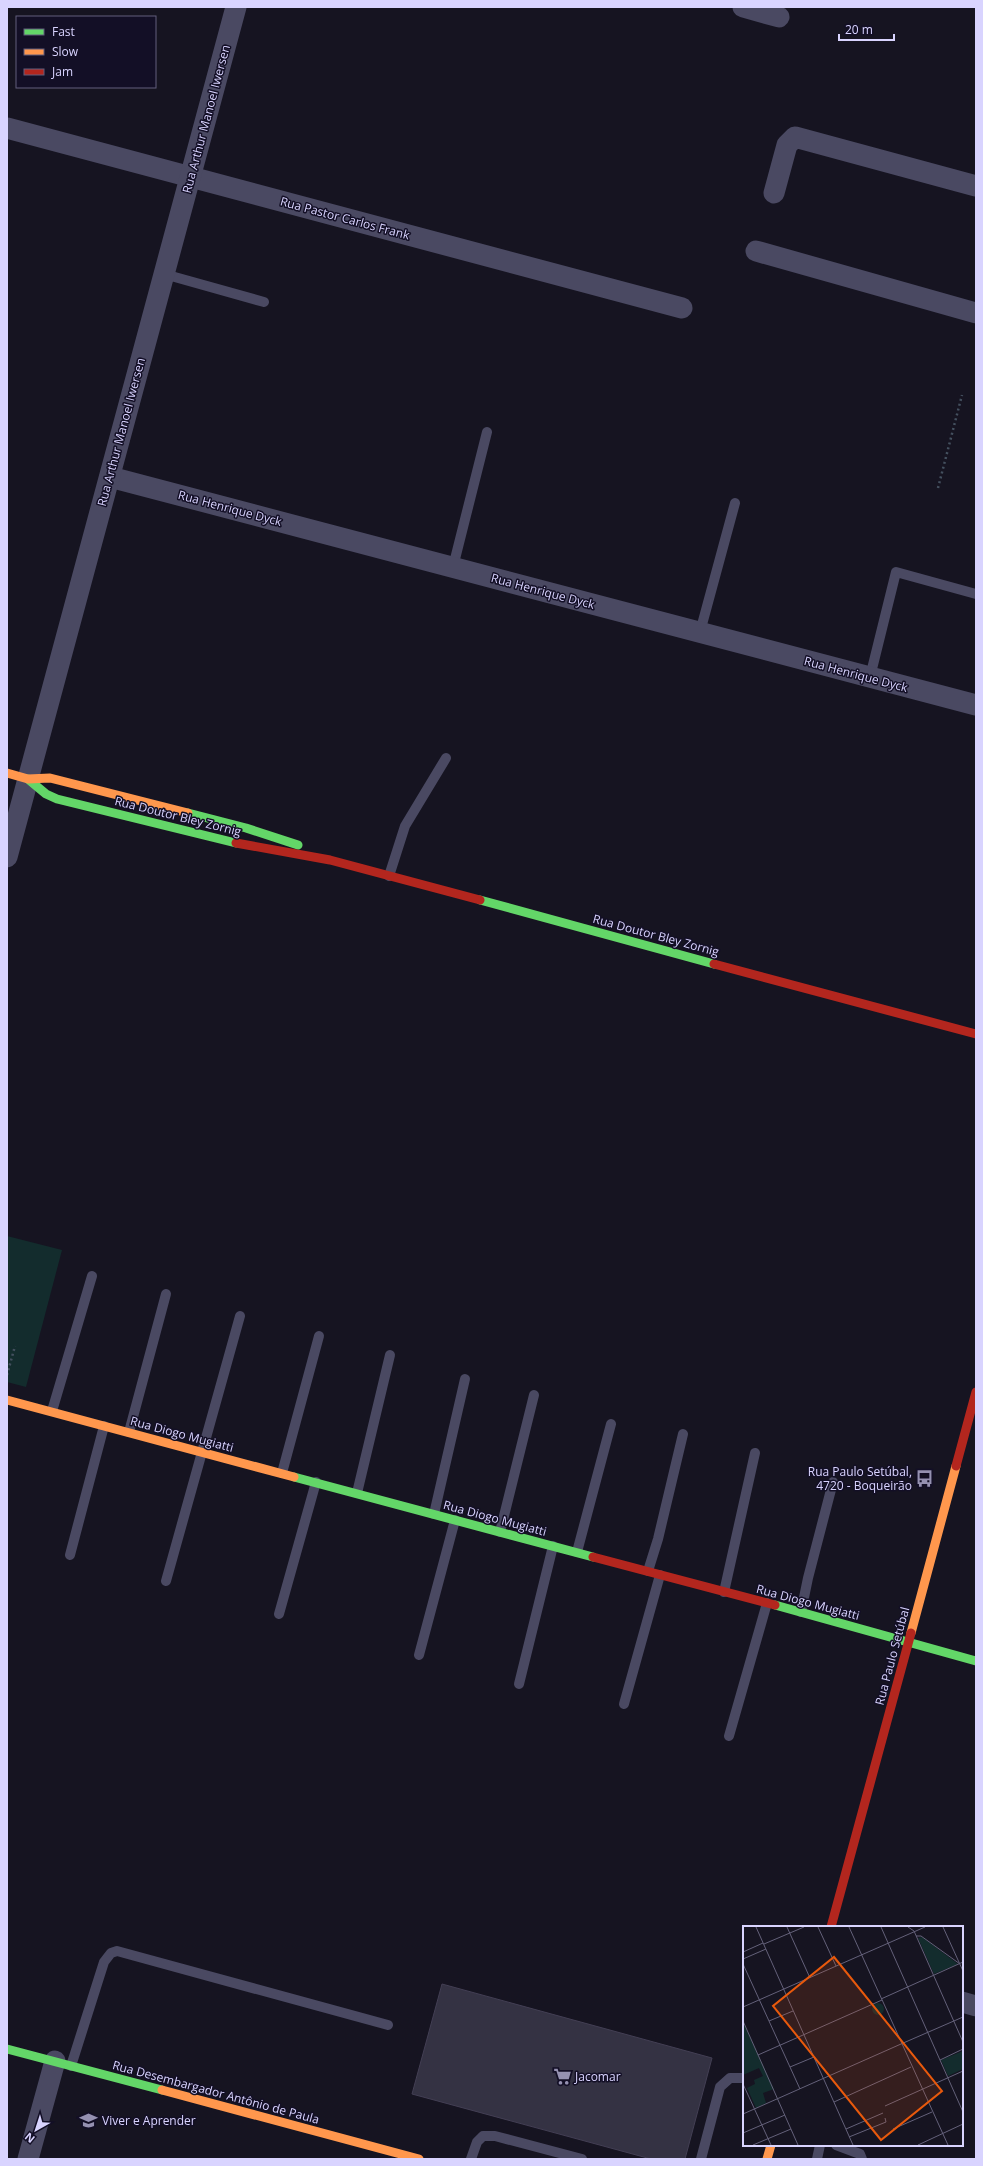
<svg xmlns="http://www.w3.org/2000/svg" width="983" height="2166" font-family="'Open Sans',sans-serif">
  <style>
    .green { fill: #132c2d }
    .building { fill: #343243; stroke: #433f54 }
    .lines { fill: none; stroke-linecap: round; stroke-linejoin: round }
    .path { stroke: #44505f; stroke-width: 2.5; stroke-dasharray: 2 3; stroke-linecap: butt }
    .lane { stroke: #4a4962; stroke-width: 10 }
    .street { stroke: #4a4962; stroke-width: 21 }
    .fast { stroke: #63d668; stroke-width: 9 }
    .slow { stroke: #ff974d; stroke-width: 9 }
    .jam { stroke: #b3261e; stroke-width: 9 }
    .labels { text-anchor: middle; dominant-baseline: central; stroke-width: 3; stroke-linejoin: round; paint-order: stroke }
    .street-label { font-size: 12px; fill: #d9d4ff; stroke: #130f26 }
    .poi-label { font-size: 12px; fill: #d9d4ff; stroke: #130f26; text-anchor: start }
    .inset-road { fill: none; stroke: #64617a; stroke-width: 1 }
    .view { fill: #e8590c; fill-opacity: 0.15; stroke: #e8590c; stroke-width: 2 }
    .inset-edge { fill: none; stroke: #d9d4ff; stroke-width: 2 }
  </style>
  <rect width="100%" height="100%" fill="#161421"/>
  <path class="green" d="M7 1236 62 1250 26 1387 7 1382Z"/>
  <path class="building" d="M442 1984 712 2058 685 2159H651L412 2094Z"/>
  <g class="lines">
    <g class="path">
      <path d="M938 488 962 395"/>
      <path d="M7 1375 15 1346"/>
    </g>
    <g class="lane">
      <path d="M164 274 264 302"/>
      <path d="M453 567 487 432"/>
      <path d="M700 632 735 503"/>
      <path d="M870 677 896 572 976 594"/>
      <path d="M389 876 405 826 446 758"/>
      <path d="M52 1411 92 1276"/>
      <path d="M129 1432 166 1294"/>
      <path d="M282 1473 319 1336"/>
      <path d="M357 1493 390 1355"/>
      <path d="M434 1514 465 1379"/>
      <path d="M500 1532 534 1395"/>
      <path d="M577 1552 611 1424"/>
      <path d="M70 1555 104 1426"/>
      <path d="M648 1571 658 1539 683 1434"/>
      <path d="M166 1581 240 1316"/>
      <path d="M724 1592 755 1453"/>
      <path d="M801 1612 808 1578 833 1482"/>
      <path d="M279 1614 316 1482"/>
      <path d="M419 1655 455 1520"/>
      <path d="M519 1684 553 1546"/>
      <path d="M624 1704 660 1575"/>
      <path d="M729 1736 767 1603"/>
      <path d="M71 2066 104 1962 111 1953 117 1951 388 2025"/>
      <path d="M836 2145 860 2154 862 2159"/>
      <path d="M471 2159 477 2142 483 2136H495L582 2159"/>
      <path d="M701 2159 720 2087 730 2078H744"/>
      <path d="M817 2159 820 2145"/>
    </g>
    <g class="street">
      <path d="M743 7 779 17"/>
      <path d="M7 128 682 308"/>
      <path d="M774 193 787 145 795 137 976 186"/>
      <path d="M756 251 976 313"/>
      <path d="M110 477 976 705"/>
      <path d="M7 857 236 7"/>
      <path d="M962 2002 976 2006"/>
      <path d="M28 2159 55 2061"/>
    </g>
    <g class="fast">
      <path d="M28 779 46 794 57 799 236 843"/>
      <path d="M188 813 246 828 298 845"/>
      <path d="M480 900 714 964"/>
      <path d="M294 1477 593 1557"/>
      <path d="M775 1605 976 1661"/>
      <path d="M7 2049 162 2090"/>
    </g>
    <g class="slow">
      <path d="M7 773 28 779 50 778 188 813"/>
      <path d="M7 1400 294 1477"/>
      <path d="M911 1633 956 1466"/>
      <path d="M162 2090 419 2159"/>
      <path d="M767 2159 771 2145"/>
    </g>
    <g class="jam">
      <path d="M236 843 330 860 480 900"/>
      <path d="M714 964 976 1034"/>
      <path d="M956 1466 976 1392"/>
      <path d="M593 1557 775 1605"/>
      <path d="M831 1927 911 1633"/>
    </g>
  </g>
  <defs>
    <symbol id="bus-bare" viewBox="-9 -9 18 18"><path d="M-5-6H5V4H4V6H2V4H-2V6H-4V4H-5ZM-3.5-4V0h7V-4ZM-3.5 1.2v1.5H-2V1.2ZM2 1.2v1.5H3.5V1.2Z" fill="#9591b1" stroke="#130f26" stroke-width="2.5" paint-order="stroke"/></symbol>
    <symbol id="supermarket-bare" viewBox="-9 -9 18 18"><path d="M-6-5.5h2.5l.6 2H6L4.5 2H-2.5L-4.4-4H-6ZM-1.5 3.2a1.3 1.3 0 1 0 .1 0ZM3 3.2a1.3 1.3 0 1 0 .1 0Z" fill="#9591b1" stroke="#130f26" stroke-width="2.5" paint-order="stroke"/></symbol>
    <symbol id="school-bare" viewBox="-9 -9 18 18"><path d="M0-5L7-2L0 1L-7-2ZM-4 1L0 2.5L4 1V4Q0 6-4 4Z" fill="#9591b1" stroke="#130f26" stroke-width="2.5" paint-order="stroke"/></symbol>
  </defs>
  <g fill-rule="evenodd">
    <use href="#bus-bare" x="912" y="1466" width="25" height="25"/>
    <use href="#supermarket-bare" x="550" y="2064" width="25" height="25"/>
    <use href="#school-bare" x="76" y="2108" width="25" height="25"/>
  </g>
  <g class="labels">
    <g class="street-label">
      <text transform="translate(206 119) rotate(-75)">Rua Arthur Manoel Iwersen</text>
      <text transform="translate(345 218) rotate(15)">Rua Pastor Carlos Frank</text>
      <text transform="translate(121 432) rotate(-75)">Rua Arthur Manoel Iwersen</text>
      <text transform="translate(230 508) rotate(15)">Rua Henrique Dyck</text>
      <text transform="translate(543 591) rotate(15)">Rua Henrique Dyck</text>
      <text transform="translate(856 674) rotate(15)">Rua Henrique Dyck</text>
      <text transform="translate(178 816) rotate(14)">Rua Doutor Bley Zornig</text>
      <text transform="translate(656 935) rotate(15)">Rua Doutor Bley Zornig</text>
      <text transform="translate(182 1434) rotate(15)">Rua Diogo Mugiatti</text>
      <text transform="translate(495 1518) rotate(15)">Rua Diogo Mugiatti</text>
      <text transform="translate(808 1602) rotate(15)">Rua Diogo Mugiatti</text>
      <text transform="translate(892 1656) rotate(-75)">Rua Paulo Setúbal</text>
      <text transform="translate(216 2092) rotate(15)">Rua Desembargador Antônio de Paula</text>
    </g>
    <g class="poi-label">
      <text x="912" y="1471" text-anchor="end">Rua Paulo Setúbal,<tspan x="912" dy="14">4720 - Boqueirão</tspan></text>
      <text x="575" y="2076">Jacomar</text>
      <text x="102" y="2120">Viver e Aprender</text>
    </g>
  </g>
  <g transform="translate(743 1926)">
    <rect width="220" height="220" fill="#161421"/>
    <path d="M179 11 215 38 191 48 175 12ZM129 83a6 6 0 1 1 12 0a6 6 0 1 1-12 0ZM0 96 31 163 20 167 23 177 13 182 4 162 12 158 11 154 20 150 16 142 0 149ZM220 125V143L205 150 198 134Z" fill="#132c2d"/>
    <path class="inset-road" d="M13 1 110 219M44 1 67 52M75 1 93 40M106 1 205 219M138 1 220 186M165 1 171 5 220 116M200 1 220 45M173 10H178L217 38M21 18 61 1M0 26 20 17M0 33 23 23M0 38 57 163M138 73 220 36M0 81 182 1M0 95 55 219M26 95 50 85M158 118 220 91M15 129 139 74M197 134 220 123M47 141 71 131M0 158 28 219M91 176 168 141M142 180 220 145M0 188 158 118M103 203 140 187M150 203 189 186M0 207 42 189M106 211 143 196 142 192M10 219 48 203M175 219 220 198"/>
    <path class="view" d="M91 31 199 165 138 214 30 80Z"/>
    <rect width="220" height="220" class="inset-edge"/>
  </g>
  <rect width="983" height="2166" fill="none" stroke="#d9d4ff" stroke-width="16"/>
  <rect x="16" y="16" width="140" height="72" fill="#130f26" stroke="#625e7d"/>
  <rect x="24" y="29" width="20" height="6" fill="#63d668" stroke="#625e7d"/>
  <text x="52" y="36" font-size="12" fill="#d9d4ff">Fast</text>
  <rect x="24" y="49" width="20" height="6" fill="#ff974d" stroke="#625e7d"/>
  <text x="52" y="56" font-size="12" fill="#d9d4ff">Slow</text>
  <rect x="24" y="69" width="20" height="6" fill="#b3261e" stroke="#625e7d"/>
  <text x="52" y="76" font-size="12" fill="#d9d4ff">Jam</text>
  <g transform="translate(36 2130) rotate(219)" stroke="#130f26" stroke-width="3" paint-order="stroke">
  <path d="M0-3L7 15L0 10L-7 15Z" fill="#d9d4ff"/>
  <text y="-6" font-size="11" font-weight="bold" text-anchor="middle" fill="#d9d4ff">N</text>
  </g>
  <path d="M839 34v6h55v-6" fill="none" stroke="#d9d4ff" stroke-width="2"/>
  <text x="845" y="34" font-size="12" fill="#d9d4ff" stroke="#130f26" stroke-width="3" paint-order="stroke">20 m</text>
</svg>
